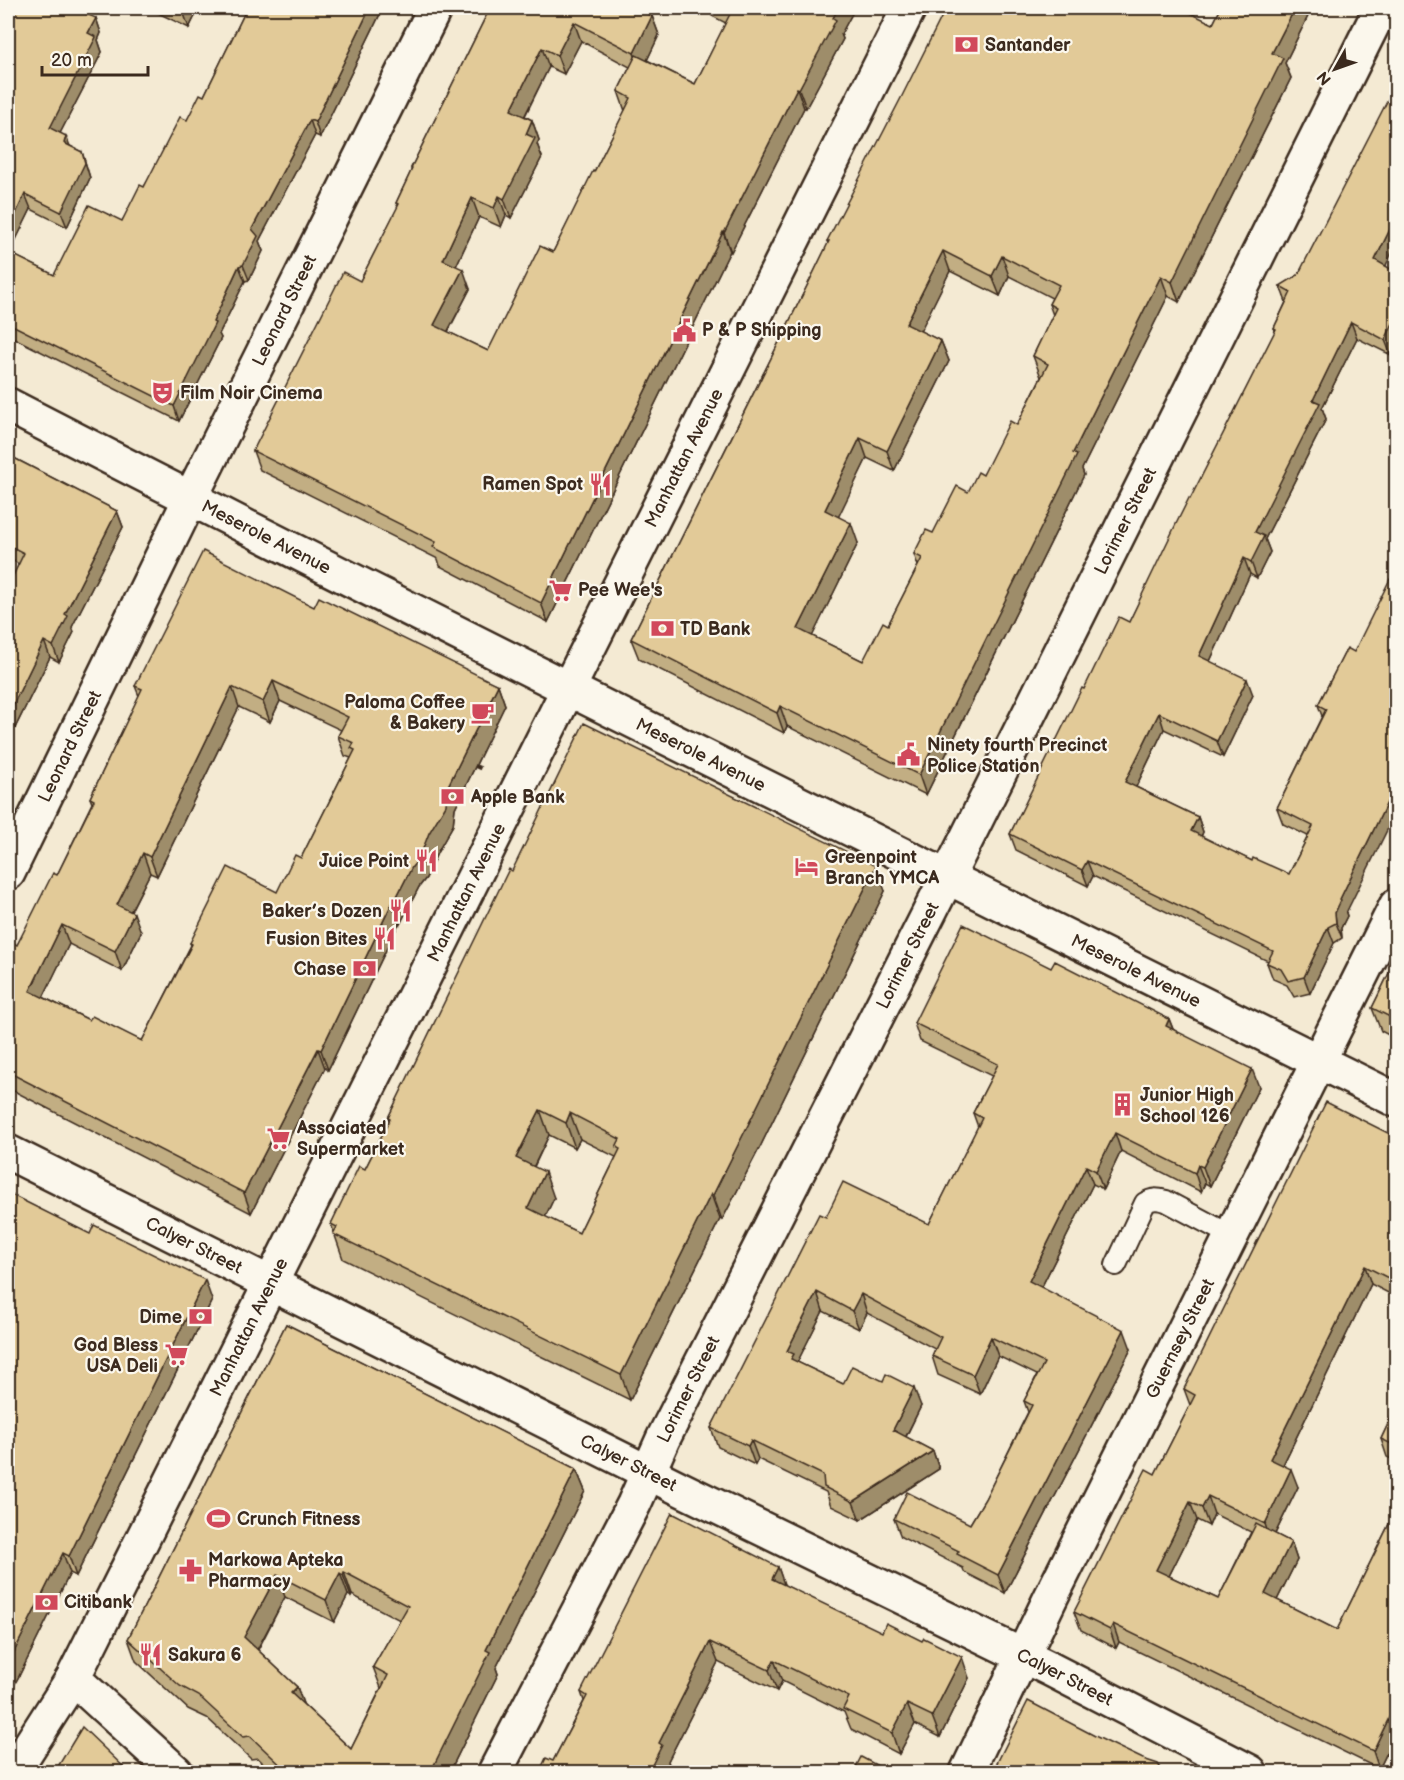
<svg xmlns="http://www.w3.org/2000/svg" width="1404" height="1780" font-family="'Balsamiq Sans',sans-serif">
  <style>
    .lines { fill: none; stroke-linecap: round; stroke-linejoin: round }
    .service-casing { stroke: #3b2a1e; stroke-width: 24 }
    .minor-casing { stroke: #3b2a1e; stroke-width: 38 }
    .tertiary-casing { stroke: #3b2a1e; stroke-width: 38 }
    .path { stroke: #3b2a1e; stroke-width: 4; stroke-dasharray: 6 4.5; stroke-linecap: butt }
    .service { stroke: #fbf7ec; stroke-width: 20 }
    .minor { stroke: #fbf7ec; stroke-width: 33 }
    .tertiary { stroke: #fbf7ec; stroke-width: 33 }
    .wall { fill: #c2ae83; stroke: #3b2a1e; stroke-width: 1.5; fill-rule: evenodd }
    .shaded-wall { fill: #9e8d6a; stroke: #3b2a1e; stroke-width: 1.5 }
    .building { fill: #e2ca98; stroke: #3b2a1e; stroke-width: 1.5; fill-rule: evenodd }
    .labels { text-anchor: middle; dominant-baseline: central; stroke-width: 4.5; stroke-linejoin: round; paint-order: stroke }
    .poi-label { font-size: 18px; font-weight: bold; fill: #3b2a1e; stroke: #fbf7ec; text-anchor: start }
    .street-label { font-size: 18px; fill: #3b2a1e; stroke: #fbf7ec }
  </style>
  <rect width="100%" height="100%" fill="#f4ead3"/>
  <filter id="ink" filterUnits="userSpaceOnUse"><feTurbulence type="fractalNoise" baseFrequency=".0167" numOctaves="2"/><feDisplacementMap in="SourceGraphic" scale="12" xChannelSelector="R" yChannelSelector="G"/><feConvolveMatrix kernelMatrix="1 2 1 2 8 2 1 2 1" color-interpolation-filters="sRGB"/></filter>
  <g filter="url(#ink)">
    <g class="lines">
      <defs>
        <path id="service" d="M1116 1265 1145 1203C1152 1198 1158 1199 1166 1201L1232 1236"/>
        <g id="minor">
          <path id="s1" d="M8 405C468 642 933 869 1396 1100"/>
          <path id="s2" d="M8 873 190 499 435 8"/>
          <path id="s3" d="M8 1152 683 1490 1050 1669 1250 1772"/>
          <path d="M73 1678 176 1772"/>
          <path id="s4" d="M495 1772 634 1504 663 1439 965 842 1381 8"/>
          <path id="s5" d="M967 1772 1050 1599 1396 906"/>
        </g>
        <g id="tertiary">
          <path id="s6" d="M13 1772 73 1678 909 8"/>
        </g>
      </defs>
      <use href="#service" class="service-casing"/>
      <use href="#minor" class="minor-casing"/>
      <use href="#tertiary" class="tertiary-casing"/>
      <path class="path" d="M475 766 484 770"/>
      <use href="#service" class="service"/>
      <use href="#minor" class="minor"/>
      <use href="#tertiary" class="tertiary"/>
    </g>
    <g class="wall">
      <path d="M148 8H199L189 28Z"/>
      <path d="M247 8H383L320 137 315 135 259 241 263 251 249 280 245 281 219 334 221 338 179 421 8 335V27L96 18 101 33 98 40 102 52 60 133 70 146 82 152 90 178 67 227 31 209 9 253 54 275 122 221 187 120 204 96Z"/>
      <path d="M490 8 652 16 659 35 647 60 695 84 726 23 712 16 709 8H855L841 34 843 39 806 108H804L731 252 730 251 548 622 440 566 438 559 260 470 253 451 360 281 398 207 396 203 411 171V168ZM581 41 630 67 618 91 625 111 553 252 488 351 448 332 470 289 456 266 479 217 501 227 506 215 511 218 542 157 537 144 539 140 532 120 525 116 549 67 564 74Z"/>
      <path d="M1221 8H1312L1285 63 1291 78 1179 302 1168 296 1082 469 1084 475 926 795 787 726 784 733 639 659 631 639 828 244 827 241 1213 24ZM950 271 1000 296 1009 276 1052 298 1049 304 1053 315 1033 356 1041 377 1017 425 983 475 933 533 914 554 918 566 888 625 863 661 812 636 858 543 838 516 867 458 894 471 949 361 941 341 920 331Z"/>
      <path d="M1386 266 1391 355 1357 338 1322 408 1326 419 1265 539 1270 552 1257 578 1250 574 1210 661 1253 695 1223 757 1164 729 1136 787 1198 817 1203 832 1201 837 1252 861 1289 874 1308 836 1283 824 1277 808 1322 716 1318 705 1347 648 1346 913 1347 916 1341 928 1342 938 1334 943 1310 993 1294 997 1287 985 1273 979 1267 963 1268 961 1093 876 1088 886 1016 850 1010 834 1084 689 1129 622 1275 332 1274 328 1286 302 1280 286Z"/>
      <path d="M8 455 117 511 123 527 72 627 74 632 59 662 50 657 13 732 8 730V586L19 564 8 558Z"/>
      <path d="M314 607 498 685 505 705 455 808 453 825 437 853 426 878 419 887 400 924 399 923 328 1070 325 1068 251 1213 8 1088V941L17 945 57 875 92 803 90 798 139 696 135 686ZM280 701 341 730 338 736 345 756 351 758 301 858 277 892 190 943 191 945 142 1041 89 1020 43 997 69 944 122 971 141 932 131 911 150 873 157 876 239 707 270 722Z"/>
      <path d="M512 871 885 891 761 1145 722 1220 720 1219 630 1400 343 1259 331 1224 365 1169 389 1121 388 1118ZM549 1135 575 1148 580 1139 616 1157 579 1233 545 1217 554 1198 534 1167Z"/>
      <path d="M1396 959V1039L1381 1031 1372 1008Z"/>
      <path d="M1051 968 1169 1019 1173 1029 1259 1087 1210 1186 1205 1183 1201 1192 1121 1151 1103 1189 1093 1184 1041 1288 1131 1349 1005 1593 964 1572 963 1568 901 1537 894 1519 970 1524 985 1499 1028 1412 1024 1401 1037 1375 998 1356 980 1394 938 1375 932 1356 935 1349 867 1313 859 1329 823 1311 797 1362 843 1384 921 1406 906 1437 933 1451 939 1469 860 1520 831 1506 826 1492 758 1459 755 1465 718 1447 711 1428 826 1217 929 1224 978 1127 973 1113 992 1076 920 1041 914 1023Z"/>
      <path d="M1396 1137V1297L1371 1284 1283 1465 1298 1487 1275 1534 1291 1542 1297 1560 1277 1600 1337 1630 1396 1510V1734L1379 1769 1119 1642 1116 1648 1081 1630 1074 1612 1155 1474 1190 1405 1184 1389ZM1214 1514 1251 1532 1218 1599 1169 1576 1197 1520 1209 1526Z"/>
      <path d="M8 1193 212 1300 76 1576 70 1573 19 1676 8 1696Z"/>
      <path d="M286 1324 576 1469 585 1491 496 1668 498 1674 449 1773H273L258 1758 251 1759 207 1718 188 1709 136 1661 128 1639ZM348 1595 351 1597 352 1595 400 1620 373 1667 381 1688 351 1749 303 1704 297 1687 258 1650 285 1597 334 1622Z"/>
      <path d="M1396 1407V1461L1387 1457 1381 1439Z"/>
      <path d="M778 1567 784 1585 969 1678 940 1737 915 1724 899 1754 851 1729 844 1712 782 1681 777 1691 718 1662 668 1761 669 1765 666 1773H539L553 1761 584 1701 581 1692Z"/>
    </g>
    <g class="shaded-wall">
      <path d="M187 8H199L189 28 184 14Z"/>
      <path d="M370 8H383L320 137 315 122Z"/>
      <path d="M838 8H855L841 34 843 39 806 108 799 89Z"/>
      <path d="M1295 8H1312L1285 63 1291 78 1179 302 1172 282 1272 53Z"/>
      <path d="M652 16 659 35 641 73 634 53Z"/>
      <path d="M96 18 101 33 98 40 102 52 55 143 50 128 88 33Z"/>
      <path d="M574 22 581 41 564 74 557 55Z"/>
      <path d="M542 48 549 67 518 129 511 110Z"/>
      <path d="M797 88 804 108 731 252 724 233Z"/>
      <path d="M310 120 315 135 259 241 263 251 249 280 243 265 252 229Z"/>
      <path d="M532 120 539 140 537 144 542 157 511 218 504 199 526 134Z"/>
      <path d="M66 136 72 151 64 143Z"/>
      <path d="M82 152 90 178 67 227 61 212Z"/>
      <path d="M25 194 31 209 8 256V230Z"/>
      <path d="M499 196 506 215 501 227 494 208Z"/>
      <path d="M472 198 479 217 450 279 443 260Z"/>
      <path d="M1396 217V244L1381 276 1375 260Z"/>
      <path d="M723 232 730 251 548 622 541 603Z"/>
      <path d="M943 251 950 271 914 344 906 324Z"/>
      <path d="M1002 256 1009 276 1000 296 992 276Z"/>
      <path d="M239 266 245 281 219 334 221 338 179 421 174 406Z"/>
      <path d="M463 269 470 289 441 344 434 325Z"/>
      <path d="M1161 276 1168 296 1082 469 1084 475 926 795 919 775 1073 453Z"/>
      <path d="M1396 317V344L1391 355 1385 340Z"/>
      <path d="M1351 322 1357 338 1322 408 1326 419 1265 539 1270 552 1257 578 1251 562 1255 532 1313 400Z"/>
      <path d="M941 341 949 361 894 471 887 451Z"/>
      <path d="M860 438 867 458 832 530 825 510Z"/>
      <path d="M117 511 123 527 72 627 74 632 59 662 53 646 65 614Z"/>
      <path d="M851 523 858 543 806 649 798 629Z"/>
      <path d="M1244 558 1250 574 1205 672 1199 656Z"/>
      <path d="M44 641 50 657 13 732 8 715Z"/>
      <path d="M1247 679 1253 695 1223 757 1217 741Z"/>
      <path d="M273 681 280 701 270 722 263 702Z"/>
      <path d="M498 685 505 705 455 808 453 825 437 853 426 878 419 887 400 924 393 904 429 833 447 788Z"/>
      <path d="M232 687 239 707 157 876 150 857Z"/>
      <path d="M780 706 787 726 784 733 777 713Z"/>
      <path d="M1159 713 1164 729 1131 797 1125 782Z"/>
      <path d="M1396 784V812L1346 913 1347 916 1341 928 1342 938 1336 923 1335 913 1340 899Z"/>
      <path d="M1198 817 1203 832 1196 847 1191 831Z"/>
      <path d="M143 853 150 873 124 924 117 905Z"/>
      <path d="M1087 861 1093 876 1088 886 1082 870Z"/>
      <path d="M876 866 885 891 761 1145 722 1220 713 1195Z"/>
      <path d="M392 903 399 923 328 1070 321 1050Z"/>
      <path d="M134 913 141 932 122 971 115 951Z"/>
      <path d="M62 925 69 944 37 1010 30 991Z"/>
      <path d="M1328 927 1334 943 1310 993 1304 977Z"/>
      <path d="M1169 1019 1176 1037 1166 1026Z"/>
      <path d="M318 1049 325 1068 251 1213 244 1193Z"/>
      <path d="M1252 1069 1259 1087 1210 1186 1203 1167Z"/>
      <path d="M540 1110 549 1135 525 1184 516 1158Z"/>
      <path d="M570 1113 580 1139 575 1148 566 1123Z"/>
      <path d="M1115 1133 1121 1151 1103 1189 1096 1171Z"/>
      <path d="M1198 1165 1205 1183 1201 1192 1195 1173Z"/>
      <path d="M1086 1166 1093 1184 1035 1300 1029 1281Z"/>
      <path d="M545 1172 554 1198 537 1234 528 1208Z"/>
      <path d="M711 1194 720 1219 630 1400 621 1375Z"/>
      <path d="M1365 1266 1371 1284 1277 1477 1270 1459Z"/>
      <path d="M205 1280 212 1300 76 1576 69 1556Z"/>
      <path d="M817 1292 823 1311 797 1363 798 1378 787 1351Z"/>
      <path d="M861 1294 867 1313 859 1329 852 1311Z"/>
      <path d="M1124 1330 1131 1349 1005 1593 998 1575Z"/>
      <path d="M991 1337 998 1356 980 1394 973 1375Z"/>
      <path d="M914 1388 921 1406 900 1448 893 1430Z"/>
      <path d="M751 1440 758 1459 755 1465 748 1446Z"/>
      <path d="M933 1451 939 1469 860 1520 853 1502Z"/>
      <path d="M576 1469 585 1491 496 1668 498 1674 449 1773H430L486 1650Z"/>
      <path d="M1291 1469 1298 1487 1271 1542 1265 1524Z"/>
      <path d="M1208 1496 1214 1514 1209 1526 1202 1508Z"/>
      <path d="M1190 1502 1197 1520 1163 1588 1156 1570Z"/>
      <path d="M1291 1542 1297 1560 1271 1612 1265 1594Z"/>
      <path d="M63 1553 70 1573 19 1676 8 1696V1664Z"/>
      <path d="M778 1567 785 1587 772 1579Z"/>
      <path d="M344 1572 352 1595 351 1597 343 1575Z"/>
      <path d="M340 1573 348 1595 334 1622 326 1600Z"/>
      <path d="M277 1575 285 1597 252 1659 244 1637Z"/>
      <path d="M1113 1624 1119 1642 1116 1648 1110 1630Z"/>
      <path d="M710 1642 718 1662 668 1761 669 1765 666 1773H648L659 1743Z"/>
      <path d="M962 1657 969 1678 940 1737 932 1716Z"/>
      <path d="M774 1660 782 1681 777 1691 769 1670Z"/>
      <path d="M297 1687 305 1709 291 1693Z"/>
      <path d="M1396 1703V1734L1379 1769 1373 1751Z"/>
      <path d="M907 1704 915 1724 899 1754 892 1733Z"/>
    </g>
    <g class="building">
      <path d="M18 8H72L96 18 88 33 96 37 50 128 66 136 64 143 82 152 85 163 61 212 25 194 8 230V27Z"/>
      <path d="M171 8H187L184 14Z"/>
      <path d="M247 8H370L315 122 310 120 252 229 258 236 243 265 239 266 213 322 215 323 174 406 8 323V252L54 275 89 205 122 221 140 185 144 187 180 117 187 120 200 94 204 96Z"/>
      <path d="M490 8H634L652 16 634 53 574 22 557 55 542 48 511 110 532 120 526 134 535 138 504 199 499 196 494 208 472 198 443 260 463 269 434 325 488 351 540 246 553 252 593 171 594 172 631 98 618 91 636 55 695 84 732 10 727 8H838L833 18 836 20 799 89 797 88 724 233 723 232 541 603 433 547 436 542 253 451 343 272 360 281 399 204 396 203 412 169 411 168Z"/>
      <path d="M946 8H1180L1213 24 1221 8H1295L1272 53 1283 58 1172 282 1161 276 1073 453 1077 455 919 775 780 706 777 713 631 639 812 276 829 241H827L902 96ZM943 251 992 276 1002 256 1059 285 1049 304 1056 308 1033 356 1048 364 1017 425 1010 421 983 475 978 472 968 492 957 486 933 533 926 530 914 554 922 558 888 625 883 622 863 661 798 629 851 523 825 510 860 438 887 451 941 341 906 324Z"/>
      <path d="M1396 84V217L1375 260 1396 272V317L1385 340 1351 322 1313 400 1320 403 1255 532 1264 536 1251 562 1244 558 1199 656 1247 679 1217 741 1159 713 1125 782 1198 817 1191 831 1252 861 1253 858 1289 874 1313 826 1277 808 1326 709 1318 705 1347 648 1354 652 1390 579 1396 582V784L1340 899 1341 900 1335 913 1336 923 1328 927 1304 977 1288 981 1281 969 1267 963 1273 951 1087 861 1082 870 1010 834 1082 688 1084 689 1119 617 1129 622 1176 524 1189 498 1190 499 1276 329 1274 328 1291 292 1280 286 1298 275Z"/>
      <path d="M8 455 117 511 65 614 68 616 53 646 44 641 8 715V586L24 553 8 545Z"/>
      <path d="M203 551 314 607 319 597 498 685 447 788 446 805 429 833 419 859 412 867 393 904 392 903 321 1050 318 1049 244 1193 8 1072V941L17 945 53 873 57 875 94 800 90 798 142 689 135 686ZM273 681 348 717 338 736 354 743 351 748 355 750 301 858 295 855 277 892 228 867 190 943 192 944 142 1041 92 1016 89 1020 30 991 62 925 115 951 134 913 117 905 143 853 150 857 232 687 263 702Z"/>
      <path d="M584 723 876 866 751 1119 713 1195 711 1194 621 1375 333 1234 337 1227 331 1224 359 1166 365 1169 390 1119 388 1118 509 869 512 871ZM540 1110 566 1123 570 1113 620 1139 616 1147 620 1149 579 1233 528 1208 545 1172 516 1158Z"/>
      <path d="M963 924 1051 968 1055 961 1169 1019 1166 1026 1252 1069 1203 1167 1198 1165 1195 1173 1115 1133 1096 1171 1086 1166 1029 1281 1124 1330 998 1575 957 1554 959 1551 894 1519 907 1492 970 1524 985 1499 1032 1405 1024 1401 1044 1363 991 1337 973 1375 932 1356 941 1337 861 1294 852 1311 817 1292 787 1351 794 1354 791 1359 843 1384 852 1366 883 1381 886 1374 914 1388 893 1430 933 1451 853 1502 824 1487 823 1475 751 1440 748 1446 711 1428 819 1214 826 1217 843 1182 929 1224 982 1118 973 1113 998 1064 914 1023Z"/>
      <path d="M1396 959V1020L1372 1008Z"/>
      <path d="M1326 1102 1396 1137V1282L1365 1266 1270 1459 1291 1469 1265 1524 1208 1496 1202 1508 1190 1502 1156 1570 1218 1599 1256 1524 1291 1542 1265 1594 1337 1630 1396 1510V1703L1373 1751 1113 1624 1110 1630 1074 1612 1146 1469 1155 1474 1195 1395 1184 1389Z"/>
      <path d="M8 1193 90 1234 94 1225 205 1280 69 1556 63 1553 8 1664V1319L10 1314 8 1313V1304L12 1295 8 1293Z"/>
      <path d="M286 1324 576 1469 486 1650 490 1652 430 1773H289L250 1736 243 1737 199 1696 180 1686 128 1639ZM344 1572 408 1606 373 1667 388 1675 351 1749 291 1693 297 1687 244 1637 277 1575 326 1600 340 1573 343 1575Z"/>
      <path d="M1396 1407V1446L1381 1439Z"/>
      <path d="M672 1513 778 1567 772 1579 882 1632 886 1623 922 1641 924 1638 962 1657 932 1716 907 1704 892 1733 843 1709 849 1697 774 1660 769 1670 710 1642 659 1743 662 1745 648 1773H539L546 1758 553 1761 587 1696 581 1692Z"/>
      <path d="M1028 1701 1097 1737 1143 1759 1158 1764 1162 1770 1166 1773H992Z"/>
      <path d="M82 1727 130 1773H54Z"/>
      <path d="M861 1757 891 1773H853Z"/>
    </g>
  </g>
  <defs>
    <symbol id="bank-bare" viewBox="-9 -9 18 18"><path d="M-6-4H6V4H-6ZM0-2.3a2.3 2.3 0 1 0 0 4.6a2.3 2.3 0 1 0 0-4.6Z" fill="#d1495b" stroke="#fbf7ec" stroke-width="2.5" paint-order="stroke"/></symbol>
    <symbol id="civic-bare" viewBox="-9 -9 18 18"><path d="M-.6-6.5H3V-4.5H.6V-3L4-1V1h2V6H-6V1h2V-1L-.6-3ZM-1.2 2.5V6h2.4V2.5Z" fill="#d1495b" stroke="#fbf7ec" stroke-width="2.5" paint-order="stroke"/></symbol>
    <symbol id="theatre-bare" viewBox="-9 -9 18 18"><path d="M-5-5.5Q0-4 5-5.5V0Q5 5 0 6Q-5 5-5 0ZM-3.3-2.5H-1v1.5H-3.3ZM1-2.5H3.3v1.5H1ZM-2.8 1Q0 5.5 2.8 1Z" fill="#d1495b" stroke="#fbf7ec" stroke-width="2.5" paint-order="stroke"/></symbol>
    <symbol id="restaurant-bare" viewBox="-9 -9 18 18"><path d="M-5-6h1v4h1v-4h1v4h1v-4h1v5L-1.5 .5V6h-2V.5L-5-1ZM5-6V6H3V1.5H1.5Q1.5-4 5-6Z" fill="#d1495b" stroke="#fbf7ec" stroke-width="2.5" paint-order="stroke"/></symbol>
    <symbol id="supermarket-bare" viewBox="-9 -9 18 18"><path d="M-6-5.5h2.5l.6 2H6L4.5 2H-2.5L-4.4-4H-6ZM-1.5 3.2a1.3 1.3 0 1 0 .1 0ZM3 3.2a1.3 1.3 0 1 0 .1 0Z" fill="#d1495b" stroke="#fbf7ec" stroke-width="2.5" paint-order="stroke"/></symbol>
    <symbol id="cafe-bare" viewBox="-9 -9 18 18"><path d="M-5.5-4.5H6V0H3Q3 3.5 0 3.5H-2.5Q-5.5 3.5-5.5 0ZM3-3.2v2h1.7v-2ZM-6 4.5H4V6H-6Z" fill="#d1495b" stroke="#fbf7ec" stroke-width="2.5" paint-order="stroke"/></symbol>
    <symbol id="hotel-bare" viewBox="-9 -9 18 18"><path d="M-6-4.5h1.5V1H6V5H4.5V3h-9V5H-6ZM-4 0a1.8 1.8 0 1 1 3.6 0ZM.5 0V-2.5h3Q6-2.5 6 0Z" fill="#d1495b" stroke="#fbf7ec" stroke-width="2.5" paint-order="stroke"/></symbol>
    <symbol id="building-bare" viewBox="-9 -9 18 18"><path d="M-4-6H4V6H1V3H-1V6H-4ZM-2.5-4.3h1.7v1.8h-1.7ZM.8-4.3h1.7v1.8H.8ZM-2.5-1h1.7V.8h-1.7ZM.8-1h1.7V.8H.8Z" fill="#d1495b" stroke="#fbf7ec" stroke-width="2.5" paint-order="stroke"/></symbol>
    <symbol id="stadium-bare" viewBox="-9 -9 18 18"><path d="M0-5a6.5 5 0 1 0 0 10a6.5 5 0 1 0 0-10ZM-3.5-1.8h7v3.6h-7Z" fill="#d1495b" stroke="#fbf7ec" stroke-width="2.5" paint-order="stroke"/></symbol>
    <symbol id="pharmacy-bare" viewBox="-9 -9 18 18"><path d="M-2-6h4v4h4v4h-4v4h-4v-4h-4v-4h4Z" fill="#d1495b" stroke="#fbf7ec" stroke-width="2.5" paint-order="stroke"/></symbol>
  </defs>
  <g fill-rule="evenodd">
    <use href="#bank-bare" x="950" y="28" width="33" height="33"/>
    <use href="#civic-bare" x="668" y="314" width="33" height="33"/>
    <use href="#theatre-bare" x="146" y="376" width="33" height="33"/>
    <use href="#restaurant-bare" x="584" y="468" width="33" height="33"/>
    <use href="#supermarket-bare" x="544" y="574" width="33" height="33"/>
    <use href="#bank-bare" x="646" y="612" width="33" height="33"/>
    <use href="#cafe-bare" x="466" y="696" width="33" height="33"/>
    <use href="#civic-bare" x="892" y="738" width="33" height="33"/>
    <use href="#bank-bare" x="436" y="780" width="33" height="33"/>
    <use href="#restaurant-bare" x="410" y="844" width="33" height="33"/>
    <use href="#hotel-bare" x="790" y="850" width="33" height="33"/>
    <use href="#restaurant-bare" x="384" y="894" width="33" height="33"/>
    <use href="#restaurant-bare" x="368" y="922" width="33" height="33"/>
    <use href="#bank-bare" x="348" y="952" width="33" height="33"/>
    <use href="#building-bare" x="1106" y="1088" width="33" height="33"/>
    <use href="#supermarket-bare" x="262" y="1122" width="33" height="33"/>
    <use href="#bank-bare" x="184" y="1300" width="33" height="33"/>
    <use href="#supermarket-bare" x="160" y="1338" width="33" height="33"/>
    <use href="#stadium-bare" x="202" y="1502" width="33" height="33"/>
    <use href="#pharmacy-bare" x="174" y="1554" width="33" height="33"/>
    <use href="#bank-bare" x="30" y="1586" width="33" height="33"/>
    <use href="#restaurant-bare" x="134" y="1638" width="33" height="33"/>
  </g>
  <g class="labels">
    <g class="poi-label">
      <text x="985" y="45">Santander</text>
      <text x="702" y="330">P &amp; P Shipping</text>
      <text x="180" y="393">Film Noir Cinema</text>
      <text x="583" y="484" text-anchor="end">Ramen Spot</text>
      <text x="578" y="590">Pee Wee's</text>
      <text x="680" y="629">TD Bank</text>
      <text x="465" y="702" text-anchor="end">Paloma Coffee<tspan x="465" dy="21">&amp; Bakery</tspan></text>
      <text x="927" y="745">Ninety fourth Precinct<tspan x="927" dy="21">Police Station</tspan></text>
      <text x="471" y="797">Apple Bank</text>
      <text x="825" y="857">Greenpoint<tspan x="825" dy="21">Branch YMCA</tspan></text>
      <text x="409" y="861" text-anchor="end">Juice Point</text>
      <text x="382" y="911" text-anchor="end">Baker’s Dozen</text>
      <text x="367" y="939" text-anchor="end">Fusion Bites</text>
      <text x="346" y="969" text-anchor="end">Chase</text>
      <text x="1140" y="1095">Junior High<tspan x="1140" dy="21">School 126</tspan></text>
      <text x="297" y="1128">Associated<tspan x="297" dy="21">Supermarket</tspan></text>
      <text x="182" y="1317" text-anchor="end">Dime</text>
      <text x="158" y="1345" text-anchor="end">God Bless<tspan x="158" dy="21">USA Deli</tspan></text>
      <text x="237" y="1519">Crunch Fitness</text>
      <text x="208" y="1560">Markowa Apteka<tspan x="208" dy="21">Pharmacy</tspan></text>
      <text x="64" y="1602">Citibank</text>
      <text x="168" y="1655">Sakura 6</text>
    </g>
    <g class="street-label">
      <text stroke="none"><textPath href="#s2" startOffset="627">Leonard Street</textPath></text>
      <text stroke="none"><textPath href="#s6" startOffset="1476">Manhattan Avenue</textPath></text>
      <text stroke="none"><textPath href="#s4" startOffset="1401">Lorimer Street</textPath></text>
      <text stroke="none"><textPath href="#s1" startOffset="290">Meserole Avenue</textPath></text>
      <text stroke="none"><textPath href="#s2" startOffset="141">Leonard Street</textPath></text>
      <text stroke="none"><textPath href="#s1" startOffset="776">Meserole Avenue</textPath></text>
      <text stroke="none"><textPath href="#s6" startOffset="990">Manhattan Avenue</textPath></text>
      <text stroke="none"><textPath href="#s4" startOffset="915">Lorimer Street</textPath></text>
      <text stroke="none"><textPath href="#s1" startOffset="1262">Meserole Avenue</textPath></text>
      <text stroke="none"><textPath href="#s3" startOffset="208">Calyer Street</textPath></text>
      <text stroke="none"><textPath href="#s6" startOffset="504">Manhattan Avenue</textPath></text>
      <text stroke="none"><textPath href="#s5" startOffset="483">Guernsey Street</textPath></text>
      <text stroke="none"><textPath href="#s4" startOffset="429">Lorimer Street</textPath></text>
      <text stroke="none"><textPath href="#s3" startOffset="694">Calyer Street</textPath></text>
      <text stroke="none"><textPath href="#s3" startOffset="1180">Calyer Street</textPath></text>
    </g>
  </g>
  <rect width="1404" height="1780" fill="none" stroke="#fbf7ec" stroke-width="30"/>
  <rect x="15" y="15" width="1374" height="1750" fill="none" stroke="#3b2a1e" stroke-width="2" filter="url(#ink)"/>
  <g transform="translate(1335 69) rotate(230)" stroke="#fbf7ec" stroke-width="4.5" paint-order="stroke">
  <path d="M0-4.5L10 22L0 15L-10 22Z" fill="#3b2a1e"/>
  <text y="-9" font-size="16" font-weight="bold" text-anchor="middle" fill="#3b2a1e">N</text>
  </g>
  <path d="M42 66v9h106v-9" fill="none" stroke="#3b2a1e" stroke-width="3"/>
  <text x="51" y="66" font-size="18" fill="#3b2a1e" stroke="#fbf7ec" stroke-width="4.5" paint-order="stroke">20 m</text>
</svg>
